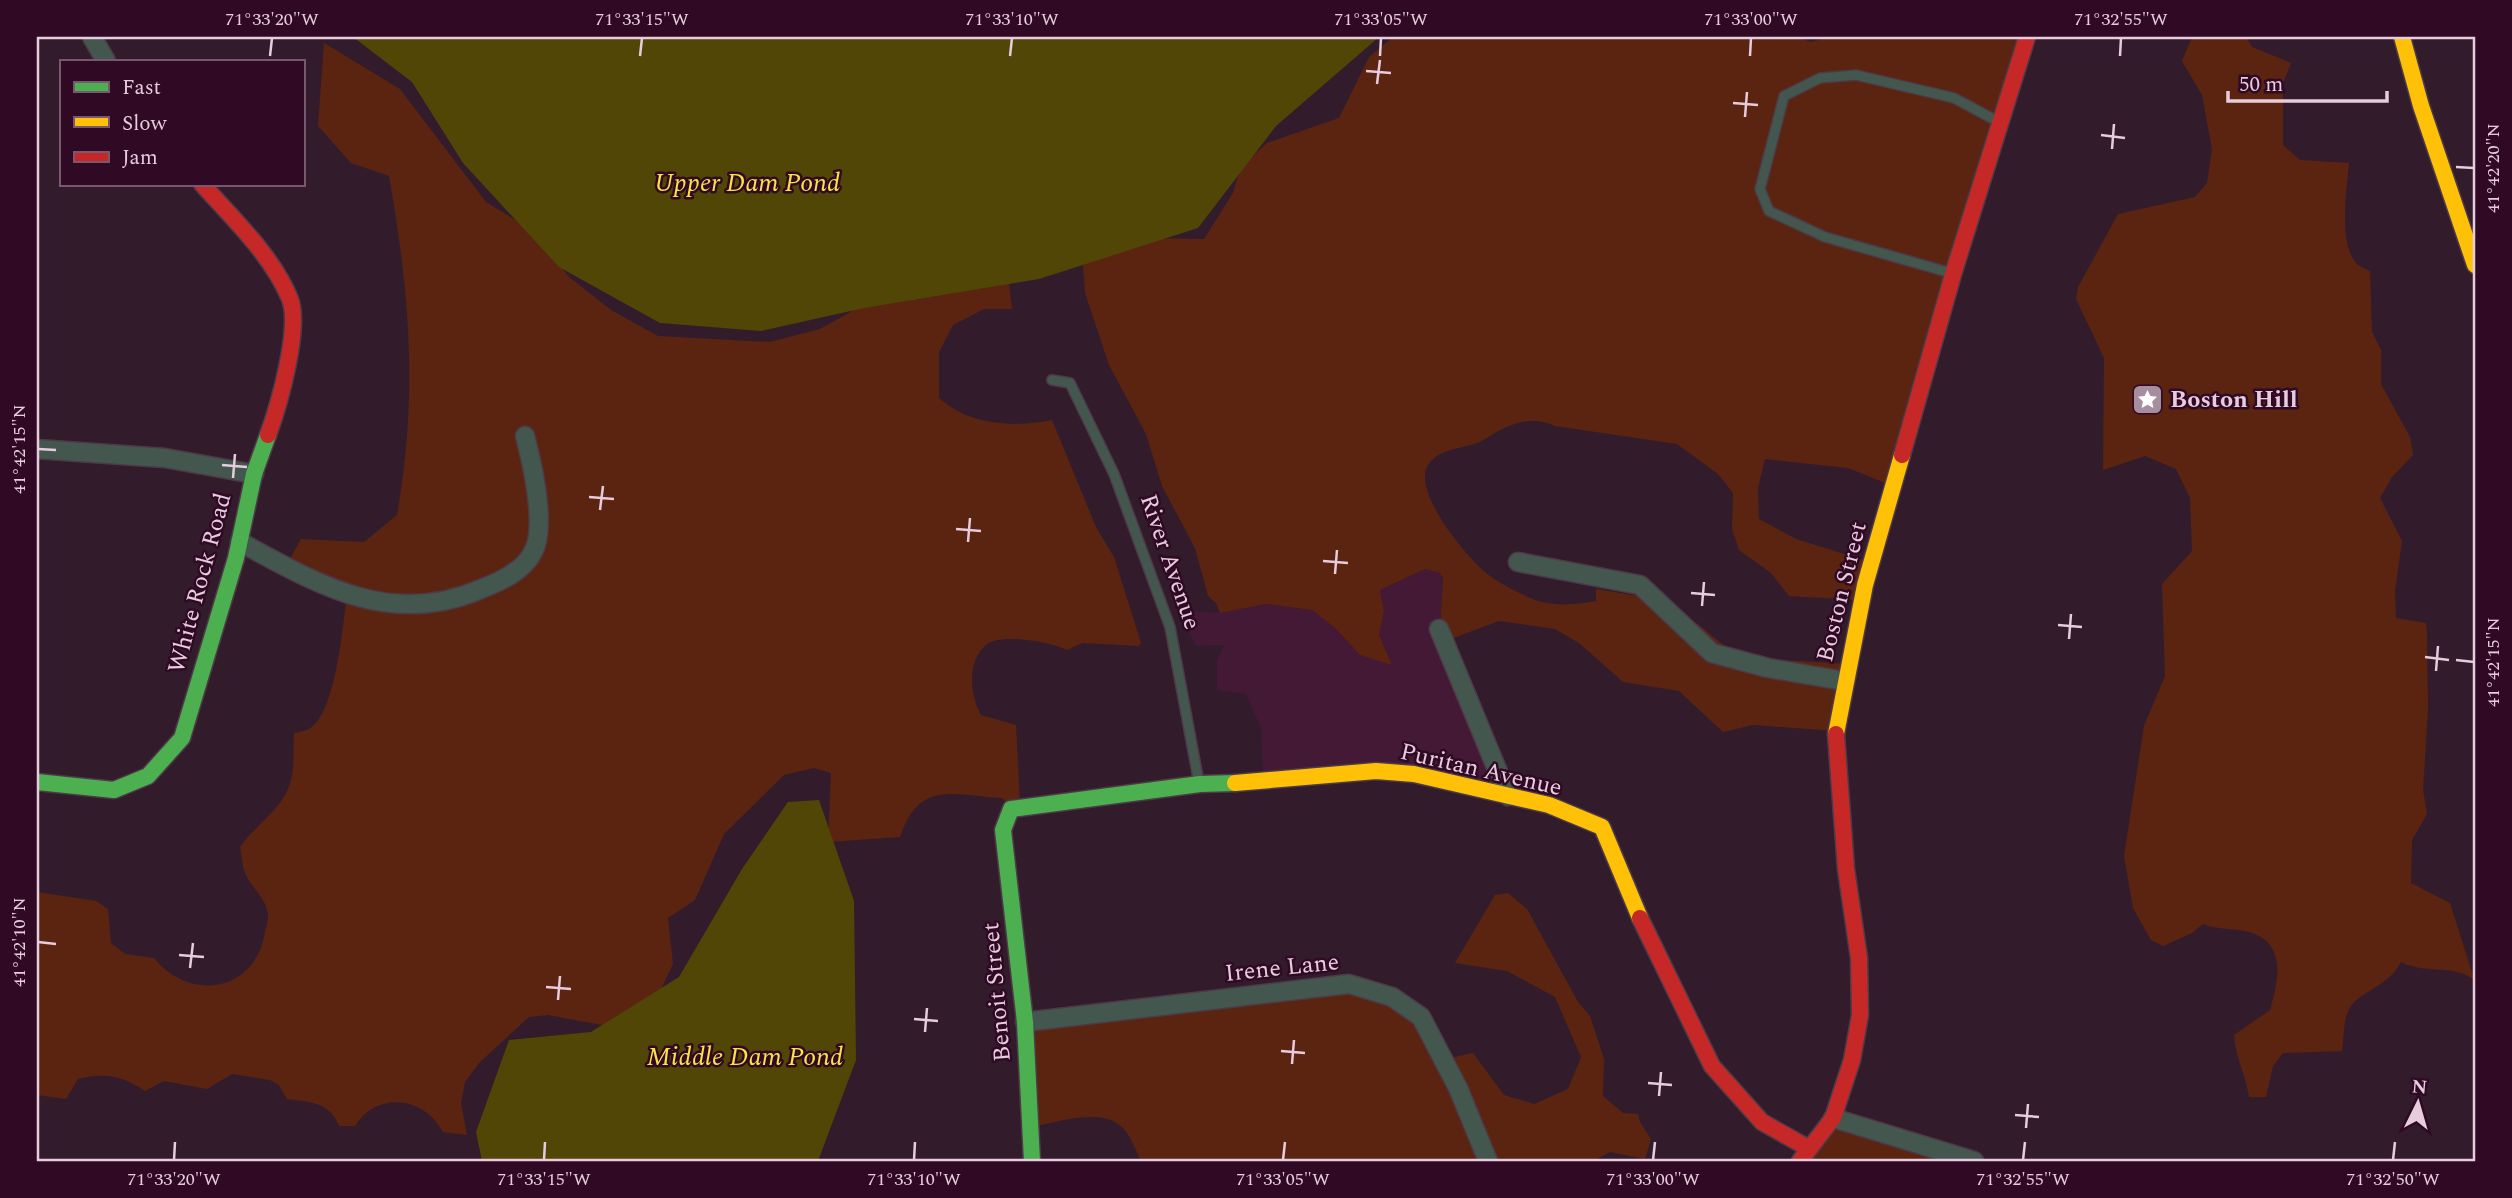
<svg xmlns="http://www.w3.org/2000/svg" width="2512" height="1198" font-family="Spectral,serif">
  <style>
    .built { fill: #431936 }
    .green { fill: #5b2411 }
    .water { fill: #514606 }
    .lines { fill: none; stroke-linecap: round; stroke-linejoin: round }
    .lane-casing { stroke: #4d3a47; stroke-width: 12 }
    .street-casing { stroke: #4d3a47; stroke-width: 21 }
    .fast-casing { stroke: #4d3a47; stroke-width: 19 }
    .slow-casing { stroke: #4d3a47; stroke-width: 19 }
    .jam-casing { stroke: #4d3a47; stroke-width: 19 }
    .lane { stroke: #44574f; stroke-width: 9 }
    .street { stroke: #44574f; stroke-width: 18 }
    .fast { stroke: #4caf50; stroke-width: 16 }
    .slow { stroke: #ffc107; stroke-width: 16 }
    .jam { stroke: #c62828; stroke-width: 16 }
    .ticks { fill: none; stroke: #e6ccdc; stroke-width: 2.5 }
    .labels { text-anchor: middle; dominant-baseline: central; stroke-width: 5; stroke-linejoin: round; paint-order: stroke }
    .poi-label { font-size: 24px; font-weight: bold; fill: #e6ccdc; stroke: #300925; text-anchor: start }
    .street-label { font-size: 24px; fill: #e6ccdc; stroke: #300925 }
    .water-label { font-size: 26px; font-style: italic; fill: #fae343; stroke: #300925 }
    .neatline { fill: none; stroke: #e6ccdc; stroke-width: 2.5 }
    .ticks-label { font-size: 18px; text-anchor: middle; fill: #e6ccdc }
  </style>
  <rect width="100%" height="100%" fill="#321c2c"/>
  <path class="built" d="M1425 569 1440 573 1443 578 1440 628 1503 781 1263 774 1261 728 1246 694 1217 690V660L1224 645 1196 646 1184 622 1190 611 1220 613 1266 604 1312 610 1335 628 1360 655 1391 664 1379 635 1384 611 1380 590Z"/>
  <g class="green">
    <path d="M1393 37H1797L1811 42 1830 37H2027L1893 486 1848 468 1765 459 1758 488 1759 519 1796 539 1870 562 1859 600 1789 596 1771 573 1739 550 1732 529 1733 493 1718 474 1677 444 1555 426C1529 414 1508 425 1485 439 1468 450 1440 446 1428 465 1411 491 1468 560 1490 576 1501 584 1515 591 1528 597 1548 607 1575 605 1596 601V589L1656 599 1699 625 1733 653 1750 658 1848 664 1836 731 1753 725 1723 732 1679 691 1623 682 1579 643 1555 629 1499 621 1448 640 1440 628 1443 578 1440 573 1425 569 1380 590 1384 611 1379 635 1392 665 1360 655 1335 628 1312 610 1266 604 1220 613 1216 603 1208 596 1195 548 1162 486 1146 434 1109 365 1085 293 1082 254 1124 238 1204 239 1233 193 1241 167 1267 143 1339 118 1369 57Z"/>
    <path d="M2192 37H2246L2252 47 2291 63 2283 83V145L2300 160 2349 163C2347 188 2338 242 2356 263 2358 266 2366 269 2370 271L2372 332 2381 350V384L2410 437 2413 455 2392 477 2380 498 2402 541 2395 590 2396 618 2426 623 2427 634 2428 709 2423 790 2427 814 2412 840 2411 883 2450 903 2474 979C2447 963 2428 975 2401 962 2388 988 2357 991 2348 1011 2343 1023 2344 1039 2342 1051L2283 1053 2273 1066 2266 1097H2249C2246 1075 2235 1057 2234 1035L2270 1010C2277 986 2287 949 2257 935 2241 927 2220 931 2203 924L2192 933 2163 946 2151 940 2133 908 2124 856 2144 726 2165 676 2162 584 2192 551 2190 498 2176 469 2145 456 2103 470 2104 358 2076 299 2078 287 2118 214 2195 197 2207 183 2212 149 2202 95 2182 61Z"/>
    <path d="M324 43 400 89 486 202 530 229 569 277 611 310 658 336 770 342 820 329 890 290 1008 275 1012 309H984L953 325 939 352V398C969 425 1014 428 1052 420L1096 527 1114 557 1141 643 1139 646 1082 643 1067 650C1052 642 1001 633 987 644 966 661 970 695 981 715L1016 725 1020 805H1010L1002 798C952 795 919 780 900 837L828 842 831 773 814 768 784 775 724 834 695 900 668 918 673 964 643 1027 618 1028 548 1015 529 1017 479 1063 465 1082 461 1103 467 1135 443 1132C425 1097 377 1090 355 1126H339C330 1102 310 1102 287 1099L279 1085 270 1080 232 1074 207 1089 164 1081 145 1091C124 1076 104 1072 78 1079L66 1099 37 1095V892L96 901 108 909 111 943 125 954 154 958C188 1001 252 993 264 937 265 930 268 922 268 916 267 898 251 888 245 873 242 865 242 855 240 847 255 825 283 809 290 783 295 768 293 749 294 733 298 732 305 731 309 729 336 714 343 624 347 594L287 564 301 539 364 542 397 515C418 395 410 295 389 176L351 163 318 126Z"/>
    <path d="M1508 893 1527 909 1578 1002 1590 1016 1604 1059 1603 1096 1623 1113 1638 1114 1640 1122 1651 1139 1645 1159 1610 1152 1593 1161H1141C1135 1149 1130 1132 1118 1124 1099 1109 1055 1122 1033 1127L1028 1019 1325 985 1396 996 1446 1059 1473 1053 1504 1095 1534 1104 1568 1089 1581 1057 1555 997 1507 971 1455 963 1495 895Z"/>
    <path d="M1827 1124 1975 1161H1800Z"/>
  </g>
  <g class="water">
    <path d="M353 37H1379L1276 126 1198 228 1039 279 864 308 761 331 660 323 559 267 463 163 412 82Z"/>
    <path d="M819 800 854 901 856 1060 818 1161H482L476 1132 509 1040 591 1032 679 977 742 869 788 802Z"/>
  </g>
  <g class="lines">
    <defs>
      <g id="lane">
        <path d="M1951 273 1825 237 1769 211 1760 189 1784 96 1820 78 1856 75 1954 98 1997 121"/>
        <path d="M1052 380 1070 383 1114 474 1170 627 1199 783"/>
      </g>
      <g id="street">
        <path d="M92 37 106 61"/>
        <path d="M37 449 165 458 254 474"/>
        <path d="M240 542C319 585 391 628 481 589 499 582 524 571 533 552 547 527 532 463 525 436"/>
        <path d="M1518 562 1640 585 1712 653 1768 668 1844 681"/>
        <path d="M1439 629 1508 796"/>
        <path d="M1025 1022 1349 984 1392 997 1421 1017 1458 1088 1488 1161"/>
        <path d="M1833 1118 1974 1161"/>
      </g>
      <g id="fast">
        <path d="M37 782 114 790 148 776 182 738 236 558 254 474 268 435"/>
        <path d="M1032 1161 1025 1022 1003 830 1011 809 1200 784 1235 783"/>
      </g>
      <g id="slow">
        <path d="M2402 37 2421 106 2475 265"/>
        <path d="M1836 734 1865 585 1902 455"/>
        <path d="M1235 783 1376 771 1414 774 1549 805 1602 827 1640 918"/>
      </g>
      <g id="jam">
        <path d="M202 184C233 219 272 255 290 299 301 328 279 405 268 435"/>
        <path d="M1902 455 1954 271 2027 37"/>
        <path d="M1640 918 1712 1066 1762 1122 1808 1148"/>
        <path d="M1800 1161 1833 1118 1852 1060 1860 1015 1859 958 1846 869 1836 734"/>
      </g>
    </defs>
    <use href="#lane" class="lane-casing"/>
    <use href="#street" class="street-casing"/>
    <use href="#fast" class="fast-casing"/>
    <use href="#slow" class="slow-casing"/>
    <use href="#jam" class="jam-casing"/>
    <use href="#lane" class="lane"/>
    <use href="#street" class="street"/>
    <use href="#fast" class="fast"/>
    <use href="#slow" class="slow"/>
    <use href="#jam" class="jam"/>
  </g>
  <path class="ticks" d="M270 56 272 38M640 56 642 38M1010 56 1012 38M1380 56 1381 38M1750 56 1751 38M2120 56 2121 38M1366 71 1391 73M1377 84 1380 60M1733 103 1758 105M1745 117 1747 92M2101 135 2125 138M2112 149 2114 124M2456 167 2474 168M38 449 56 450M222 465 247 467M233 478 235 454M589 497 614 499M600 510 603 486M956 529 981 531M968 542 970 518M1323 561 1348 563M1335 574 1337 550M1691 593 1715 595M1702 606 1704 582M2058 625 2082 627M2069 639 2071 614M2425 657 2449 660M2456 660 2474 662M2436 671 2438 646M38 942 56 944M179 955 204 957M190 968 193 943M546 987 571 989M558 1000 560 976M914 1019 938 1021M925 1032 927 1008M1281 1051 1305 1053M1292 1064 1294 1040M1648 1083 1672 1085M1659 1096 1661 1072M2015 1115 2039 1117M2026 1128 2028 1104M174 1160 175 1142M544 1160 545 1142M914 1160 915 1142M1283 1160 1285 1142M1653 1160 1655 1142M2023 1160 2025 1142M2393 1160 2395 1142"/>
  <defs>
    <symbol id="sight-square" viewBox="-11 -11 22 22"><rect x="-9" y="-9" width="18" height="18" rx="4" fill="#a78e9e" stroke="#300925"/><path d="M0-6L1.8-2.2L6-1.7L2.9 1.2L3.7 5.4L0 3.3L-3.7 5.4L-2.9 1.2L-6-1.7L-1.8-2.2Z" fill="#fff"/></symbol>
  </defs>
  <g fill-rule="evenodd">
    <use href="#sight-square" x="2130" y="382" width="35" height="35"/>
  </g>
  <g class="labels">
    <g class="poi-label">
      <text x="2170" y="400">Boston Hill</text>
    </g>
    <g class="street-label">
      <text transform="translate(1170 562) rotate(71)">River Avenue</text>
      <text transform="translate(200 583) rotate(-75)">White Rock Road</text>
      <text transform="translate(1842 592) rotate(-76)">Boston Street</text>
      <text transform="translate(1481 770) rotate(13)">Puritan Avenue</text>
      <text transform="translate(1282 968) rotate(-6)">Irene Lane</text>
      <text transform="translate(997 992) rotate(-95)">Benoit Street</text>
    </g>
    <g class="water-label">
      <text x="747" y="183">Upper Dam Pond</text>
      <text x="745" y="1057">Middle Dam Pond</text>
    </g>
  </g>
  <rect width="2512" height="1198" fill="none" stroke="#300925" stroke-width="77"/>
  <rect x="60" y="60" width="245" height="126" fill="#300925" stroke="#79576e" stroke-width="2"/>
  <rect x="74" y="82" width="35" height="10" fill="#4caf50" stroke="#79576e" stroke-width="2"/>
  <text x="122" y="94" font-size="21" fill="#e6ccdc">Fast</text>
  <rect x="74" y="117" width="35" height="10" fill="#ffc107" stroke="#79576e" stroke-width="2"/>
  <text x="122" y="130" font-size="21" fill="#e6ccdc">Slow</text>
  <rect x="74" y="152" width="35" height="10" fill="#c62828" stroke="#79576e" stroke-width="2"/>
  <text x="122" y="164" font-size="21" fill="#e6ccdc">Jam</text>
  <g transform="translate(2418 1103) rotate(5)" stroke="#300925" stroke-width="5" paint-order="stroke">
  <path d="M0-5L12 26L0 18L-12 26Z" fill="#e6ccdc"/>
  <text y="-10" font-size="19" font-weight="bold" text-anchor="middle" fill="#e6ccdc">N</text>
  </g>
  <path d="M2228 91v10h159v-10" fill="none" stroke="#e6ccdc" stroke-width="3.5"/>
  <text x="2239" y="91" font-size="21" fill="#e6ccdc" stroke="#300925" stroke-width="5" paint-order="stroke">50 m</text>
  <rect x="38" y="38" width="2436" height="1122" class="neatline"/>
  <g class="ticks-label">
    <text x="272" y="25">71°33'20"W</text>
    <text x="642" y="25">71°33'15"W</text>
    <text x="1012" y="25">71°33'10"W</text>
    <text x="1381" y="25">71°33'05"W</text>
    <text x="1751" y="25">71°33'00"W</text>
    <text x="2121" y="25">71°32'55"W</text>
    <text transform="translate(2493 168) rotate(-90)" y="6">41°42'20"N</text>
    <text transform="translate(19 449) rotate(-90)" y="6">41°42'15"N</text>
    <text transform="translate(2493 662) rotate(-90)" y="6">41°42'15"N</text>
    <text transform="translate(19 942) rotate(-90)" y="6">41°42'10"N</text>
    <text x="174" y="1185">71°33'20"W</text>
    <text x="544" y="1185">71°33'15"W</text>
    <text x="914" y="1185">71°33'10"W</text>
    <text x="1283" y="1185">71°33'05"W</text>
    <text x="1653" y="1185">71°33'00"W</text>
    <text x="2023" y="1185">71°32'55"W</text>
    <text x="2393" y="1185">71°32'50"W</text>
  </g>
</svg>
